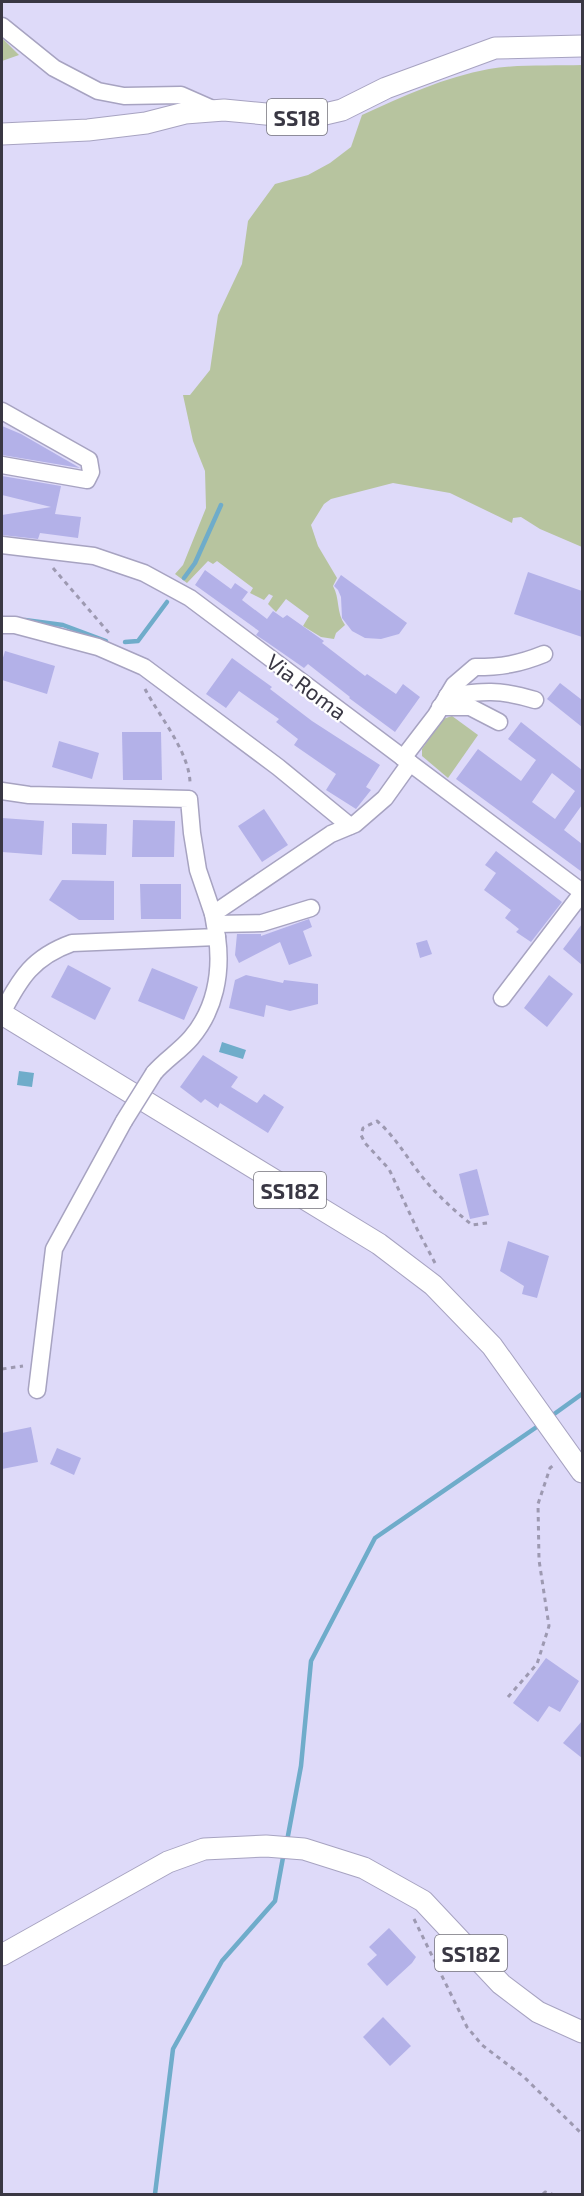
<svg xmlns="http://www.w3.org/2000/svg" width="584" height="2196" font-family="'Exo 2',sans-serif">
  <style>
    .green { fill: #b7c49f }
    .water { fill: #6facca }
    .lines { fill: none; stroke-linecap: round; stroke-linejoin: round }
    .stream { stroke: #6facca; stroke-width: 4.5 }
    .building { fill: #b3b1e8; fill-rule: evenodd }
    .minor-casing { stroke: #a7a3c1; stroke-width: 19 }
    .major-casing { stroke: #a7a3c1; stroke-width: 23 }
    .path { stroke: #9d99b1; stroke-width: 3; stroke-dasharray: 4.5 4.5; stroke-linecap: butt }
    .minor { stroke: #fff; stroke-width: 16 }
    .major { stroke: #fff; stroke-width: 21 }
    .minor-bridge-casing { stroke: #a7a3c1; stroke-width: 19; stroke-linecap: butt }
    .minor-bridge { stroke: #fff; stroke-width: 16 }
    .labels { text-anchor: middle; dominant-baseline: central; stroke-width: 4.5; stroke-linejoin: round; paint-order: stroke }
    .shield { fill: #fff; stroke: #74737b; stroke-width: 1.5 }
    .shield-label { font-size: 21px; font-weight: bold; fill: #393743 }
    .street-label { font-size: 22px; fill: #393743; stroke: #fff }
  </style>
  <rect width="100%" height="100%" fill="#dedaf9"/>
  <g class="green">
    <path d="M2 38 19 55 2 61Z"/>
    <path d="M582 65V547L540 529 521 517 513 518 512 523 450 493 393 483 331 499 324 504 311 525 318 546 337 578 333 586C340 598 336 613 345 625L336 633 334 639 321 637 303 626 309 616 286 599 276 612 268 604 273 596 269 594 264 600 250 593 253 588 217 561 213 564 208 561 187 583 175 574 183 565 206 508 205 471 193 441 183 395H190L210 370 218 315 242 264 248 221 275 184 308 175 330 163 351 147 362 115C403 96 445 77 489 69 517 64 554 66 582 65Z"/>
    <path d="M452 716 478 735 448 778 422 756V749L443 719Z"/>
  </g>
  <g class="water">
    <path d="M222 1042 246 1050 243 1059 219 1052Z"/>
    <path d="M19 1071 34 1073 32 1087 17 1085Z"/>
  </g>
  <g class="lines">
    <g class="stream">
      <path d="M184 578 195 563 221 505"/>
      <path d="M25 620 63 625 106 641"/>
      <path d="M125 642 138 641 167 602"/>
      <path d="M550 1417 582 1394"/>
      <path d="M287 1841 301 1766 311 1661 375 1538 541 1424"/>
      <path d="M155 2194 173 2049 222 1961 275 1901 284 1852"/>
    </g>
  </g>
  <g class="building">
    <path d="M2 426 21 434 80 468 2 455Z"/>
    <path d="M2 476 61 486 55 514 81 517 78 538 40 533 38 539 2 535V515L51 507 2 495Z"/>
    <path d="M205 570 231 589 235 583 248 592 242 600 267 619 273 611 283 618 287 615 324 641 322 643 365 676 367 674 396 694 403 684 420 697 395 732 349 698 350 697 308 664 304 668 268 643 256 635 259 631 195 585Z"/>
    <path d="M528 572 582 591V637L514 614Z"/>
    <path d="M341 575 407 623 399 634 381 639 365 638 352 631 342 618 341 597 338 590 334 586Z"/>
    <path d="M5 651 55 666 47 694 2 680V661Z"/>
    <path d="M232 658 272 687 270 689 312 721 380 765 366 787 371 790 356 809 326 790 336 774 294 745 298 739 276 722 279 719 239 691 226 708 206 694Z"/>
    <path d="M560 683 582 700V727L547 699Z"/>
    <path d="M521 722 582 770V805L564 830 582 844V872L456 779 478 749 521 781 536 760 508 739ZM552 773 575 791 555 819 532 802Z"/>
    <path d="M122 732H161L162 780H123Z"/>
    <path d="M59 741 99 753 92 779 52 767Z"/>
    <path d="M264 809 288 845 262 862 238 826Z"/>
    <path d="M2 818 44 821 42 855 2 852Z"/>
    <path d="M133 820 175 821 174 857H132Z"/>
    <path d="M72 823 107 824 106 855 72 854Z"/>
    <path d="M496 851 562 902 531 942 516 932 519 929 505 918 511 910 484 890 496 873 485 865Z"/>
    <path d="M62 880 114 881V920H79L49 900Z"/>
    <path d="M140 884H181V919H141Z"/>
    <path d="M309 919 312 927 303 931 312 956 289 965 280 942 239 963 235 955 237 934H261V936Z"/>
    <path d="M582 924V965L563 949Z"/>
    <path d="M427 940 432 954 420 958 416 943Z"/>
    <path d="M68 965 111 988 95 1020 51 997Z"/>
    <path d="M152 968 198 987 184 1020 138 1001Z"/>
    <path d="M246 975 283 983 284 980 318 984V1004L290 1011 266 1005 264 1017 229 1008 235 980Z"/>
    <path d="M549 975 573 994 547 1027 524 1008Z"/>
    <path d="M203 1055 238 1077 231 1087 257 1103 264 1094 284 1107 268 1133 220 1103 218 1108 205 1099 201 1103 180 1087Z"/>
    <path d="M477 1169 489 1215 470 1219 459 1174Z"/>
    <path d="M508 1241 549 1256 537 1298 522 1294 524 1286 500 1271Z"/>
    <path d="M31 1427 38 1462 2 1469V1433Z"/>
    <path d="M57 1448 81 1458 74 1475 50 1464Z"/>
    <path d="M546 1658 579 1681 560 1712 549 1706 538 1722 513 1703Z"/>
    <path d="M582 1721V1758L563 1743Z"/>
    <path d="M389 1928 416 1957 412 1963 387 1986 367 1964 377 1955 369 1947Z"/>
    <path d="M383 2017 411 2046 390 2066 363 2037Z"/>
  </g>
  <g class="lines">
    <defs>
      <g id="minor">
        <path d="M2 26 54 68 98 91 124 96 181 95 215 110"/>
        <path d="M2 411 89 460 91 472 87 480 2 465"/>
        <path d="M2 545 94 556 144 573 190 598 582 892"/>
        <path d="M2 625H15L98 647 144 667 278 767 350 826"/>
        <path d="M447 696C483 691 499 689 535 700"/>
        <path d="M440 707H470L499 722"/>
        <path d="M403 758 436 715 454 685 475 667C502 667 519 664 544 654"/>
        <path d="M2 791 29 795 189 799 192 833 198 870 213 914"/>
        <path d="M215 924 262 923 311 908"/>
        <path d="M502 998 582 893"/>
        <path d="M2 1013C20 978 33 957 72 943L217 937 213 914 331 834 355 824 385 798 410 763"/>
        <path d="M154 1073C165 1060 180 1051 191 1038 215 1010 222 973 217 937"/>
        <path d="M37 1390 54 1249 124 1121"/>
      </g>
      <g id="major">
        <path d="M2 134 88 130 146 123 185 113 224 110 308 118 342 110 386 88 495 48 582 46"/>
        <path d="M2 1014 379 1244 433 1285 492 1346 582 1472"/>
        <path d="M2 1955 168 1862 204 1849 266 1846 304 1849 364 1868 423 1901 501 1984 538 2012 582 2032"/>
      </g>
    </defs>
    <use href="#minor" class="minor-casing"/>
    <use href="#major" class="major-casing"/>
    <g class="path">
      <path d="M53 568 109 633"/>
      <path d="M145 689C159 716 191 754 190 785"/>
      <path d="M435 1263 417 1229 389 1169 365 1143 361 1135 363 1128 377 1121C396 1137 408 1160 424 1179 438 1196 455 1211 472 1225L487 1223"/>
      <path d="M2 1369 23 1366"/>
      <path d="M508 1697 537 1664 549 1626 539 1560 538 1504 550 1468 555 1464"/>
      <path d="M414 1919 467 2027 482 2045 524 2077 582 2134"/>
      <path d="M543 2194 545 2192 552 2194"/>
    </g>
    <use href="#minor" class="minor"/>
    <use href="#major" class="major"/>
    <defs>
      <path id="minor-bridge" d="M124 1121 154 1073"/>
    </defs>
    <use href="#minor-bridge" class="minor-bridge-casing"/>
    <use href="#minor-bridge" class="minor-bridge"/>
  </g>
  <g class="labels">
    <g class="shield">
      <rect x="267" y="99" width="60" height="36" rx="4.5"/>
      <rect x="254" y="1172" width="72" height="36" rx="4.5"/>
      <rect x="435" y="1935" width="72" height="36" rx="4.5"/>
    </g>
    <g class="shield-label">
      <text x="297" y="117">SS18</text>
      <text x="290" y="1190">SS182</text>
      <text x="471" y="1953">SS182</text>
    </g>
    <g class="street-label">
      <text transform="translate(307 686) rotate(37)">Via Roma</text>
    </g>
  </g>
  <rect width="584" height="2196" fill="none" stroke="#393743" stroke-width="6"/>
</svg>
